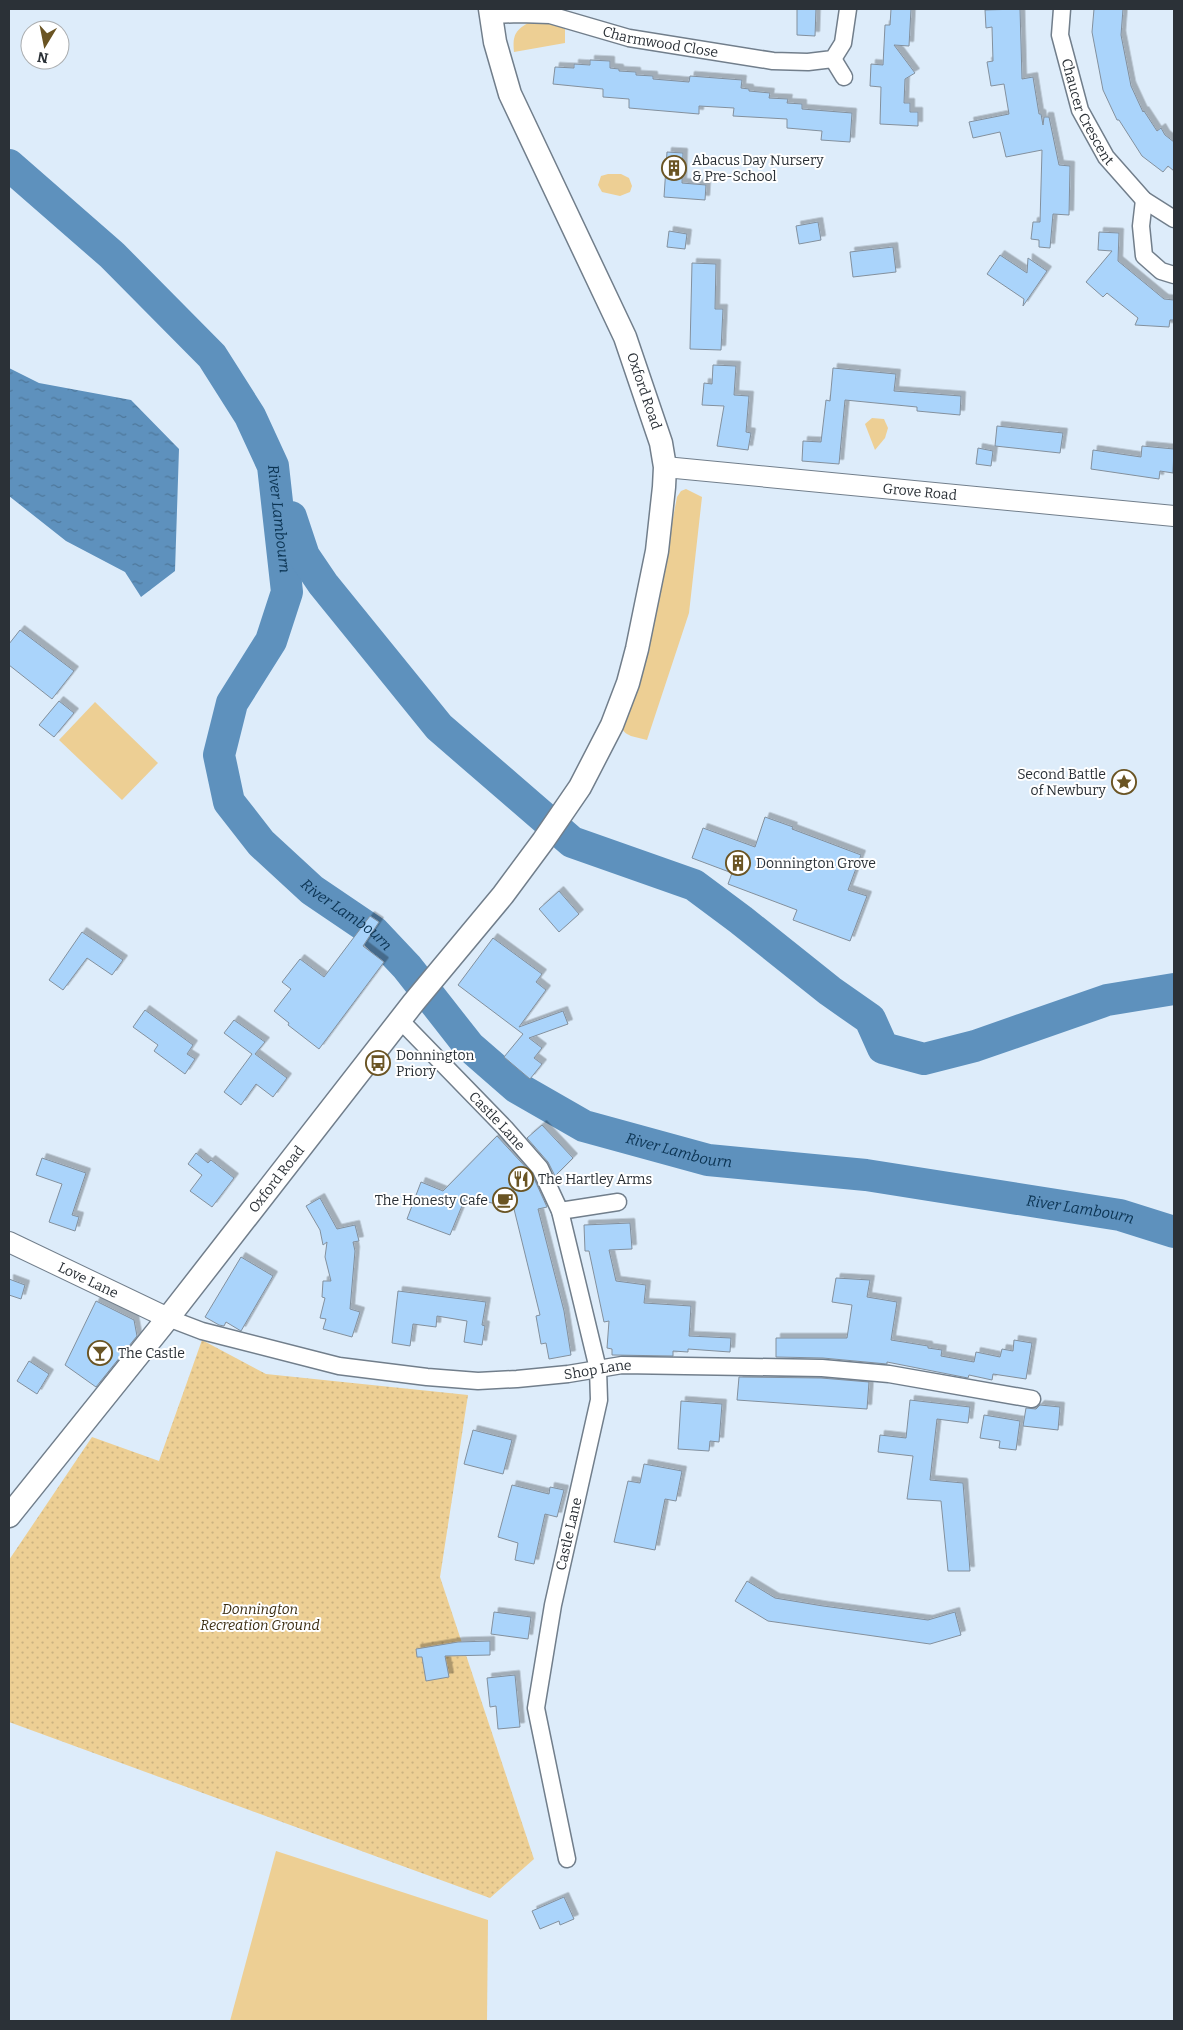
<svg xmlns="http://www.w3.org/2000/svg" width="1183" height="2030" font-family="Bitter,serif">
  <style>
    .green { fill: #edcf94 }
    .park { fill: url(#park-dots) }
    .water { fill: url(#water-ripples) }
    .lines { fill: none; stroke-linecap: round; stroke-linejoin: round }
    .river { stroke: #5e91bd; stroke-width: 32 }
    .building { fill: #aad4fb; stroke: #83909d; filter: url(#shadow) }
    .minor-casing { stroke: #717e8b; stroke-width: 19 }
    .tertiary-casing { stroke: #717e8b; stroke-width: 22 }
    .secondary-casing { stroke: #717e8b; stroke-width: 25 }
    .minor { stroke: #fff; stroke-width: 16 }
    .tertiary { stroke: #fff; stroke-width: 20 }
    .secondary { stroke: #fff; stroke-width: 22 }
    .labels { text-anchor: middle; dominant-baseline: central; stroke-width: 4; stroke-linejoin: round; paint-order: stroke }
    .street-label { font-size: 14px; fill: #2b3137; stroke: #fff }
    .poi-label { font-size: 14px; fill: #2b3137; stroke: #fff; text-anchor: start }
    .park-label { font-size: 14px; font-style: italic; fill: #3a2c10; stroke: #fff }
    .water-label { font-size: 15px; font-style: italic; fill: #0b3352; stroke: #fff }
  </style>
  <defs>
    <pattern id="park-dots" width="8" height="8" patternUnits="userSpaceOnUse" patternTransform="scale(1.25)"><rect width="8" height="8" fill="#edcf94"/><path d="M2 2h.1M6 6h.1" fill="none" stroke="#cbb280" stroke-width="1.8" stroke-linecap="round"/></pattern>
    <pattern id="water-ripples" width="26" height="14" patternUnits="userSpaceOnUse" patternTransform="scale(1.25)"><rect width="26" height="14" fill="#5e91bd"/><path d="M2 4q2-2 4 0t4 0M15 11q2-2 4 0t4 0" fill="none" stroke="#4e779a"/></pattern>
    <filter id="shadow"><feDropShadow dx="4.5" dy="-4.5" stdDeviation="0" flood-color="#0004"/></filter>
  </defs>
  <rect width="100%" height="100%" fill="#ddecfa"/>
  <g class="green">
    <path d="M531 21H548L565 29V43L514 52C512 34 516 30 531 21Z"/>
    <path d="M608 174H621L629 178 632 186 630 192 620 196 602 192 598 185 601 176Z"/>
    <path d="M872 418 884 419 888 428 885 438 875 450 865 424Z"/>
    <path d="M686 489 702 497 689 613 647 740C637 737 623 737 621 725L653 622 677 497 681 491Z"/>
    <path d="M95 702 158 763 122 800 59 740Z"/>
    <path d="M276 1851 488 1920 487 2021H230Z"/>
  </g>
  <path class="park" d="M202 1340 266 1374 468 1395 440 1577 534 1859 490 1898 9 1722V1560L92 1437 159 1461Z"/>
  <path class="water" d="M9 368 39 383 131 400 179 449 175 571 141 597 125 572 66 541 9 496Z"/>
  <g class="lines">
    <g class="river">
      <path id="s1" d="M9 165 112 255 212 356 250 416 273 466 287 592 271 641 232 703 219 755 229 802 261 843 312 890 374 932 407 967 469 1046 516 1087 584 1126 708 1160 866 1175 1120 1215 1174 1232"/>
      <path d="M291 517 304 556 323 584 439 727 572 842 694 885 741 920 830 991 870 1019 883 1048 924 1059 975 1046 1107 1000 1174 989"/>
    </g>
  </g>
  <g class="building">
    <path d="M797 9H816L815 36 797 35Z"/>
    <path d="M891 9H911L909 46 894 45 915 73 905 79 904 103H910V112H918V126L880 124 881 87 870 86 871 64 883 65 885 25H890Z"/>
    <path d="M1020 9 1022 79 1033 77 1039 114H1041L1043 125 1044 117H1049L1059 165 1070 166 1069 215 1053 214 1050 248 1039 247V240L1031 239 1033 222H1040L1042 150 1006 157 1000 132 973 138 969 122 1009 114 1004 84 991 86 987 62 993 61 992 27 986 28 985 10Z"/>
    <path d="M1094 9H1123L1121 35 1131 86 1143 112 1144 111 1157 131 1161 128 1165 135 1174 142V171L1168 166 1163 172 1142 156 1119 120H1117L1103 90 1092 32Z"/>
    <path d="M590 60 610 61V68L619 69V71L636 72V75L653 76V79L689 82 690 76 742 80 741 88 749 89V91L770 93 769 98 788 99 787 103 802 104V109L852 113 850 142 821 140 822 131 787 128V119L733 116 734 108 699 106V114L629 108V99L603 97V89L553 84 555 67 574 68V64L590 65Z"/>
    <path d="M667 152 683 153 682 183 706 185 705 200 664 197Z"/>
    <path d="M818 222 821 240 799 244 796 226Z"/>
    <path d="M669 231 687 234 685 249 667 247Z"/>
    <path d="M1099 232 1119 233 1118 261 1164 299 1174 300V320H1170L1169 327 1135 325 1138 318 1107 293 1103 297 1086 282 1112 251 1098 250Z"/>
    <path d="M893 247 896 272 853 277 850 252Z"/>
    <path d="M1000 255 1027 273 1028 258 1047 271 1023 306 1024 299 987 274Z"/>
    <path d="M692 263 716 264 715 309H723L721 350 690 349Z"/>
    <path d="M713 365 736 366 734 395 749 396 746 432 751 433 748 450 717 446 724 406 702 405 704 383 712 384Z"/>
    <path d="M833 368 896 374 894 391 961 396 960 415 917 411V407L845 400 839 464 802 461 803 441 821 442 826 400 830 401Z"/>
    <path d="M997 426 1063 433 1060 453 995 446Z"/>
    <path d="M1142 446 1174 449 1173 473 1160 471 1159 479 1091 469 1093 450 1141 457Z"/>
    <path d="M978 448 993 451 991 466 976 464Z"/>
    <path d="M20 630 74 671 52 699 9 665V644Z"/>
    <path d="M59 701 74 713 54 737 39 725Z"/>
    <path d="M765 817 793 827 792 829 861 855 848 890 867 896 850 941 793 920 797 910 728 884 732 873 692 858 703 828 755 847Z"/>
    <path d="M559 891 579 914 559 932 539 909Z"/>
    <path d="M370 916 379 922 363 946 384 962 319 1049 288 1025 289 1023 274 1011 291 989 282 982 300 959 324 977Z"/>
    <path d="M82 932 123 960 112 975 87 958 63 990 49 980Z"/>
    <path d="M493 938 542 974 536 982 546 990 519 1027 563 1011 568 1024 529 1038 542 1048 534 1058 542 1064 530 1079 504 1057 523 1034 458 985Z"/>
    <path d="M145 1010 193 1045 187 1054 195 1059 185 1074 154 1051 158 1045 133 1027Z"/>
    <path d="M234 1020 265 1042 255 1054 287 1078 273 1097 256 1084 241 1105 224 1092 252 1054 224 1033Z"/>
    <path d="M542 1125 573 1158 555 1176 548 1162 527 1138Z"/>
    <path d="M497 1136 532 1174 547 1207 538 1209 564 1311 571 1355 549 1359 546 1343 541 1344 536 1316 540 1315 514 1209 466 1196 450 1235 407 1219 421 1182 443 1191Z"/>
    <path d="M196 1153 208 1163 211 1160 234 1178 212 1207 190 1191 202 1175 188 1164Z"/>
    <path d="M42 1158 86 1173 72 1215 79 1217 75 1231 49 1222 62 1184 36 1175Z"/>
    <path d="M320 1198 337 1229 355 1225 359 1241 353 1242 355 1251 350 1309 360 1312 352 1337 323 1329 326 1319 320 1318 325 1298 322 1297 323 1281H331L325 1257 327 1242 323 1245 320 1230 306 1206Z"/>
    <path d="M630 1223 632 1249 609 1250 616 1281 646 1285 644 1303 691 1306 689 1336 731 1338 730 1352 688 1349V1352L673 1351V1356L612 1355V1349L607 1348 609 1321 604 1322 589 1251H585L584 1225Z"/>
    <path d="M241 1257 273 1276 241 1331 226 1322 224 1326 219 1325 205 1317Z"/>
    <path d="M836 1278 870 1280 867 1297 897 1302 891 1340 928 1346V1348L942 1350 941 1356 974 1362 976 1352 1000 1357 1002 1349 1013 1351 1014 1340 1032 1343 1026 1379 993 1374 992 1380 969 1375 968 1378 887 1362V1364L823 1358 776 1357V1338H847L852 1305 832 1302Z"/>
    <path d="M9 1279 25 1285 21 1299 9 1295Z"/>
    <path d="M398 1291 486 1302 482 1325 485 1326 482 1345 464 1342 467 1321 437 1316 436 1327 413 1324 410 1346 392 1343Z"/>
    <path d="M96 1301 134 1320 137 1336 96 1387 65 1365Z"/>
    <path d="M29 1361 49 1374 37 1394 17 1381Z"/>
    <path d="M739 1377 821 1378 869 1382 867 1409 737 1400Z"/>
    <path d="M910 1400 970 1407 968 1423 937 1419 930 1480 963 1483 970 1571H948L941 1501 907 1499 913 1456 878 1452 880 1435 906 1438Z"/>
    <path d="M681 1401 722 1404 719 1442 710 1441 709 1451 678 1449Z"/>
    <path d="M1040 1405 1060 1407 1058 1430 1023 1426 1026 1408 1036 1409Z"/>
    <path d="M984 1415 1020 1421 1016 1450 999 1448 1000 1441 980 1438Z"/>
    <path d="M473 1430 512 1440 503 1474 464 1464Z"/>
    <path d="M644 1464 682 1471 676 1501 665 1499 655 1550 614 1542 628 1481 640 1483Z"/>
    <path d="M512 1485 549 1494 550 1487 564 1490 557 1517 545 1514 534 1564 515 1560 518 1543 498 1537Z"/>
    <path d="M747 1581 775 1598 823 1606 928 1620 955 1612 961 1635 930 1644 768 1621 735 1601Z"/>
    <path d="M494 1612 531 1617 528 1639 491 1634Z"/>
    <path d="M490 1641V1655L445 1656 449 1677 426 1681 422 1657H417L416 1649 458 1642Z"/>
    <path d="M515 1675 520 1727 498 1729 496 1706 490 1707 487 1678Z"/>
    <path d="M564 1897 574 1919 560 1925 559 1921 540 1929 532 1911Z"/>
  </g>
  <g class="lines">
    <defs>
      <g id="minor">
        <path id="s2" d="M1062 9 1060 35 1080 110 1106 157 1144 200 1174 219"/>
        <path id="s3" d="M490 15 519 14 550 15 629 38 773 61 808 62 833 59 843 43 848 9"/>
        <path d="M833 59 844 77"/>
        <path d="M1144 200 1141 226 1144 256 1161 271 1174 275"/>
        <path id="s4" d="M400 1020 505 1128 540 1168 560 1211 598 1369 599 1400 553 1605 536 1708 567 1859"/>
        <path d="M560 1211 618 1202"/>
        <path id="s5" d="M168 1318 202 1331 339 1366 427 1377 478 1381 517 1379 568 1374 622 1365 822 1368 889 1374 1032 1399"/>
      </g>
      <g id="tertiary">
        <path id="s6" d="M665 467 1174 516"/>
        <path id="s7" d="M9 1242 168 1318"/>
      </g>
      <g id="secondary">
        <path id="s8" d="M9 1516 168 1318 414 1002 503 895 543 841 580 787 612 725 628 683 637 649 657 551 664 487 665 467 661 443 625 337 510 94 495 42 490 9"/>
      </g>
    </defs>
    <use href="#minor" class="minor-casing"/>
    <use href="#tertiary" class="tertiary-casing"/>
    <use href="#secondary" class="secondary-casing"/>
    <use href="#minor" class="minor"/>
    <use href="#tertiary" class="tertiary"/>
    <use href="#secondary" class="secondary"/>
  </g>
  <defs>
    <symbol id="building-ring" viewBox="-11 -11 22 22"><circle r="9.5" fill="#fff" stroke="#6a5423" stroke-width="1.5"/><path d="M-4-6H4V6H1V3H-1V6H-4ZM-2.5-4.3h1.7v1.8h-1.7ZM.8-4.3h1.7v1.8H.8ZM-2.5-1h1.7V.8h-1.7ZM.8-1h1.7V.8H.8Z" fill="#6a5423"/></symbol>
    <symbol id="sight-ring" viewBox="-11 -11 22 22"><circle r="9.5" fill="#fff" stroke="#6a5423" stroke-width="1.5"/><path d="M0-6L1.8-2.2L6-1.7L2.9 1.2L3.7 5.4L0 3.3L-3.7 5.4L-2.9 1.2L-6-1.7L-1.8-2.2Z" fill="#6a5423"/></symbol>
    <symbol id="bus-ring" viewBox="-11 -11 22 22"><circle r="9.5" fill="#fff" stroke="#6a5423" stroke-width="1.5"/><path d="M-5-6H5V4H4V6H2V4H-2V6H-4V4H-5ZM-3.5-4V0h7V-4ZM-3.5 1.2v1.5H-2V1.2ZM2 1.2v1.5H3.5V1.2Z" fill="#6a5423"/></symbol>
    <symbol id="restaurant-ring" viewBox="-11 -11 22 22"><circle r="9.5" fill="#fff" stroke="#6a5423" stroke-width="1.5"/><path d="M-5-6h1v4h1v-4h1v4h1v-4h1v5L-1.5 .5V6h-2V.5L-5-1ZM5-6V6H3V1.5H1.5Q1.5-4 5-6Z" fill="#6a5423"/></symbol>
    <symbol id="cafe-ring" viewBox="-11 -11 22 22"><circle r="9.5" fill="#fff" stroke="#6a5423" stroke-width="1.5"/><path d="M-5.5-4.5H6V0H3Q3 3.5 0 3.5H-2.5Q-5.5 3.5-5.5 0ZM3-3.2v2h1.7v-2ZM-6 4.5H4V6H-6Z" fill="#6a5423"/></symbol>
    <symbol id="bar-ring" viewBox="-11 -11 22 22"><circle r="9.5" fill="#fff" stroke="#6a5423" stroke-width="1.5"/><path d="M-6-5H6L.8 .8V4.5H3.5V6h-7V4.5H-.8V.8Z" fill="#6a5423"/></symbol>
  </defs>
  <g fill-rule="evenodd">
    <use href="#building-ring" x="660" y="154" width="28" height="28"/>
    <use href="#sight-ring" x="1110" y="768" width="28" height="28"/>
    <use href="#building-ring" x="724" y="849" width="28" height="28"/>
    <use href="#bus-ring" x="364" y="1049" width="28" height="28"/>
    <use href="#restaurant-ring" x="507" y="1165" width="28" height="28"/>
    <use href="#cafe-ring" x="491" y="1186" width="28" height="28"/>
    <use href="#bar-ring" x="86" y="1339" width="28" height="28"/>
  </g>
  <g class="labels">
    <g class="street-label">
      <text stroke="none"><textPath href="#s3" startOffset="174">Charmwood Close</textPath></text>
      <text stroke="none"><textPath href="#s2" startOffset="108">Chaucer Crescent</textPath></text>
      <text transform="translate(644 391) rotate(71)">Oxford Road</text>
      <text stroke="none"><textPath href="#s6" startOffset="256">Grove Road</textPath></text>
      <text stroke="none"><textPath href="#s4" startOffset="140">Castle Lane</textPath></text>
      <text stroke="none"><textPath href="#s8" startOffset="430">Oxford Road</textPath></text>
      <text stroke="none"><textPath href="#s7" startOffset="88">Love Lane</textPath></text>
      <text stroke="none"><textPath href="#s5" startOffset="438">Shop Lane</textPath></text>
      <text transform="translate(569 1534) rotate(-77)">Castle Lane</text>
    </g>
    <g class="poi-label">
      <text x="692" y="160">Abacus Day Nursery<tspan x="692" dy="16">&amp; Pre-School</tspan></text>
      <text x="1106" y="774" text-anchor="end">Second Battle<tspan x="1106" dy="16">of Newbury</tspan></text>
      <text x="756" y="863">Donnington Grove</text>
      <text x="396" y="1055">Donnington<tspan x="396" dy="16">Priory</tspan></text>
      <text x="538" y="1179">The Hartley Arms</text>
      <text x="488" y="1200" text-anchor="end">The Honesty Cafe</text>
      <text x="118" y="1353">The Castle</text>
    </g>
    <g class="park-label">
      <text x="260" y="1609">Donnington<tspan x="260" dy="16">Recreation Ground</tspan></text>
    </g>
    <g class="water-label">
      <text stroke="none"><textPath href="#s1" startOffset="458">River Lambourn</textPath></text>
      <text stroke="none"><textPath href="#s1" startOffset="922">River Lambourn</textPath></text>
      <text stroke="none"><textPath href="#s1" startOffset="1342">River Lambourn</textPath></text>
      <text stroke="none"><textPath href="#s1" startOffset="1748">River Lambourn</textPath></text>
    </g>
  </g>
  <rect width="1183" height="2030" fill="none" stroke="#2b3137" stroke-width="20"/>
  <g transform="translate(45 45) rotate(190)"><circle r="24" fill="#ffffff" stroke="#aaadaf"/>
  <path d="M0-4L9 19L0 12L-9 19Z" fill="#6a5423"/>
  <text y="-8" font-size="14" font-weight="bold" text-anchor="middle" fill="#2b3137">N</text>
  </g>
</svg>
